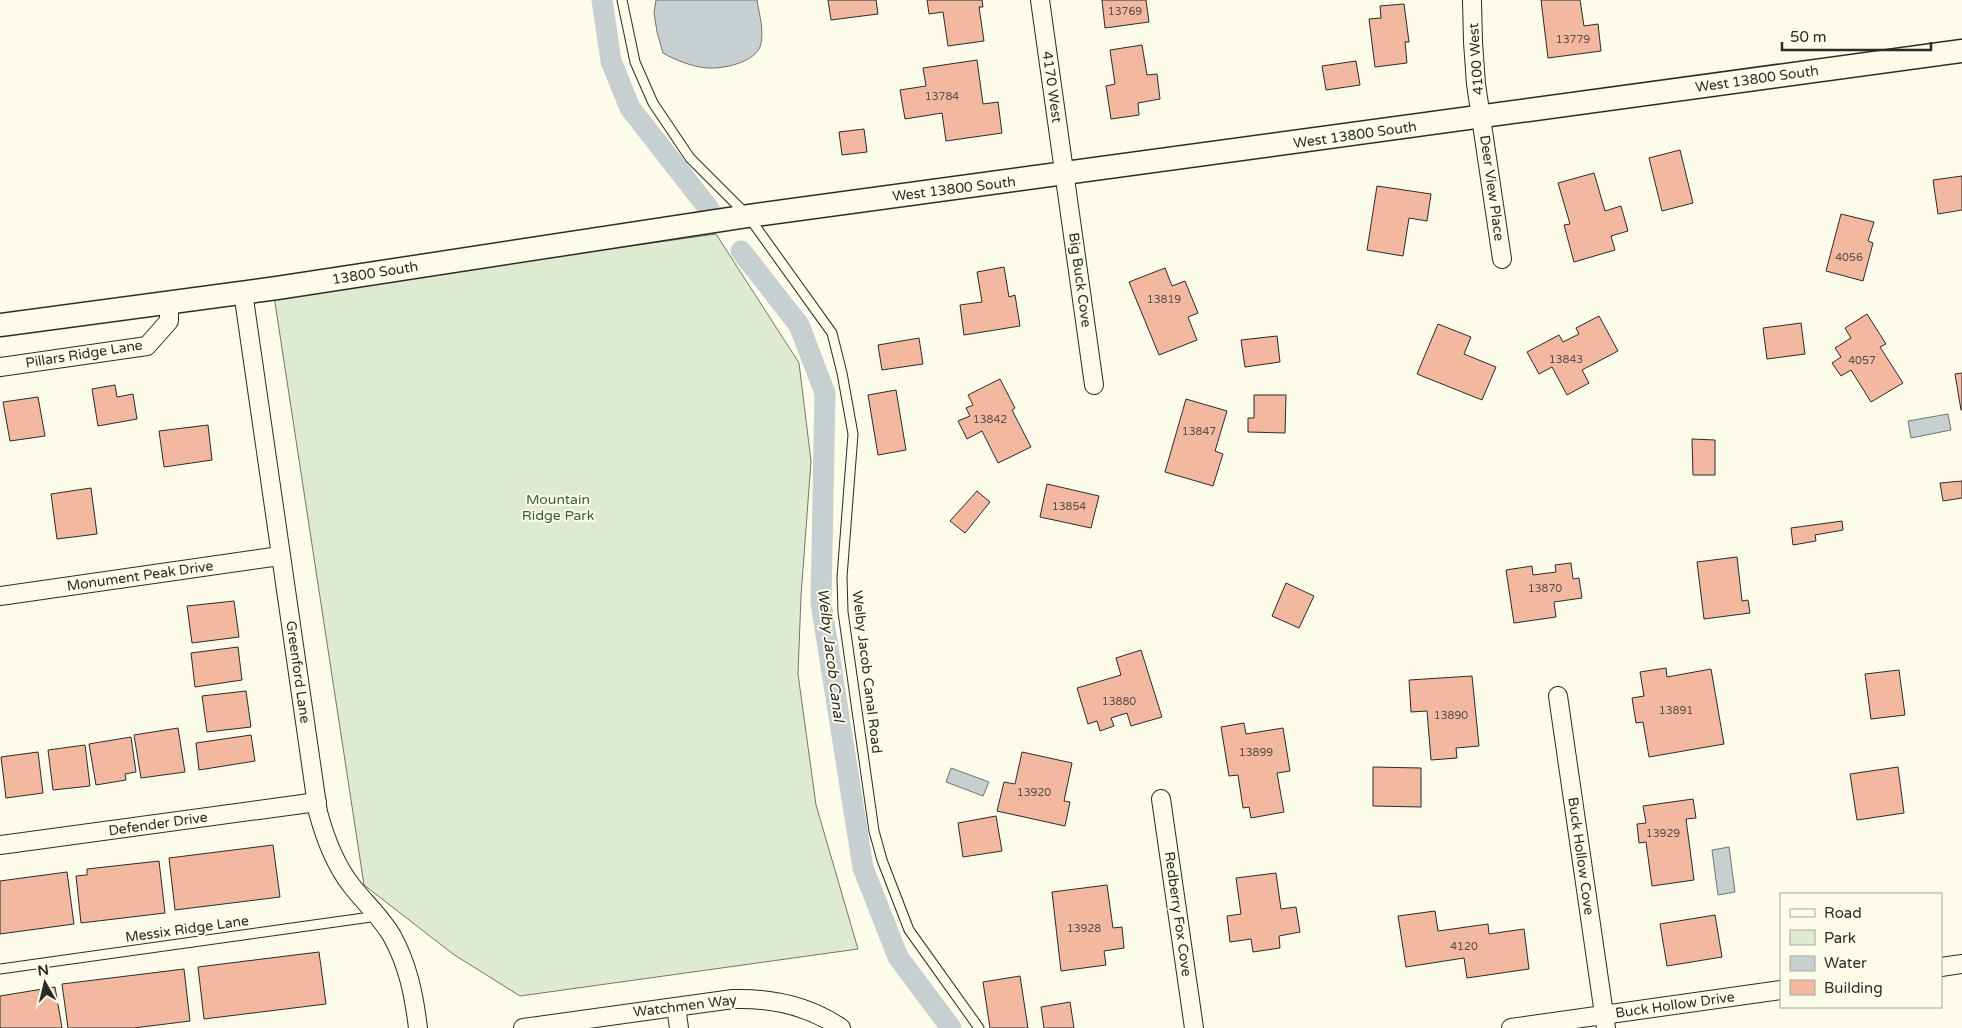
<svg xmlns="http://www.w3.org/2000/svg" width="1962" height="1028" font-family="'Varela Round',sans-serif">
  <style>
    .green { fill: #deebd1; stroke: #74746e }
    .water { fill: #c7d0d0; stroke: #74746e }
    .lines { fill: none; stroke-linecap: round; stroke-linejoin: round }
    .canal { stroke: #c7d0d0; stroke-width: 21 }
    .building { fill: #f2b8a0; stroke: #2b2b2b }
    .service-casing { stroke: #2b2b2b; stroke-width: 11 }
    .minor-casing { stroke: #2b2b2b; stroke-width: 20 }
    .tertiary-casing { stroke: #2b2b2b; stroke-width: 25 }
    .service { stroke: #fdfbea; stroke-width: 9 }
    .minor { stroke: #fdfbea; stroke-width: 18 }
    .tertiary { stroke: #fdfbea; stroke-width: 22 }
    .labels { text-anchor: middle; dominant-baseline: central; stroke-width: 4; stroke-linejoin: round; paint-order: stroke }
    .number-label { font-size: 11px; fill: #5d4e48 }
    .street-label { font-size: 14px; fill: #2b2b2b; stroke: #fdfbea }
    .park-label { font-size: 14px; fill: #34623c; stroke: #fdfbea }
    .water-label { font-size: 15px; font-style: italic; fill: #2b2b2b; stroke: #fdfbea }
  </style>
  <rect width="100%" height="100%" fill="#fdfbea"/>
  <path class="green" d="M716 234 799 363 811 461 801 596 798 674 816 805 858 949 520 996 453 954 364 885 274 296Z"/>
  <g class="water">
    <path d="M656 0H757C759 14 765 32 760 47 753 63 723 69 707 68 693 67 675 60 663 53L657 32 654 13Z"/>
    <path d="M1948 414 1951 430 1911 438 1908 421Z"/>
    <path d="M951 768 989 782 983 796 946 782Z"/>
    <path d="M1729 847 1735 892 1718 895 1712 850Z"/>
  </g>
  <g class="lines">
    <g class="canal">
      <path d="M602 0 611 61 630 108 709 209"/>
      <path d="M741 251 799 325 825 393 821 603 863 868 898 957 951 1028"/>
    </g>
  </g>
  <g class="building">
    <path d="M828 0H876L878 14 831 20Z"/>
    <path d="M927 0H982L983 7H979L984 41 948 46 943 12 929 14Z"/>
    <path d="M1102 0H1146L1149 22 1105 28Z"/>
    <path d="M1541 0H1580L1584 26 1598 24 1601 51 1548 58Z"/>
    <path d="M1404 4 1409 42H1405L1407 63 1375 67 1369 19 1381 18 1380 6Z"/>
    <path d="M1142 45 1147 75 1157 74 1160 99 1138 103 1139 115 1111 119 1106 86 1115 84 1110 50Z"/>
    <path d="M977 60 983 104 998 102 1002 133 946 141 942 113 905 119 900 90 926 86 923 68Z"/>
    <path d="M1356 61 1360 85 1326 90 1322 66Z"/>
    <path d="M864 129 867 152 842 155 839 132Z"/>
    <path d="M1680 150 1693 203 1662 211 1649 158Z"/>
    <path d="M1594 173 1605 211 1621 206 1628 231 1611 236 1615 250 1574 262 1564 225 1570 224 1558 183Z"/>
    <path d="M1962 176V210L1938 214 1933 180Z"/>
    <path d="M1377 186 1431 194 1427 221 1409 218 1403 256 1367 250Z"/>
    <path d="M1841 214 1874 222 1868 241 1873 243 1863 281 1826 271Z"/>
    <path d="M1004 267 1009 297 1015 295 1020 326 964 335 960 305 982 302 977 272Z"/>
    <path d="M1165 268 1172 286 1185 281 1198 313 1188 317 1197 340 1159 355 1129 282Z"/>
    <path d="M1867 314 1886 344 1880 347 1903 383 1871 402 1851 370 1841 376 1832 363 1841 357 1835 348 1851 338 1845 328Z"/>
    <path d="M1599 316 1618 351 1582 370 1589 383 1567 395 1552 367 1539 374 1527 352 1559 335 1563 342 1579 334 1576 328Z"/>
    <path d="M1801 323 1805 354 1767 359 1763 328Z"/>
    <path d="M1438 324 1471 337 1464 354 1496 367 1482 400 1417 374Z"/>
    <path d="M1277 336 1280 362 1245 367 1241 340Z"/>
    <path d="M919 338 923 364 882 370 878 345Z"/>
    <path d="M1962 373V410H1961L1955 374Z"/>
    <path d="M1000 379 1015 408 1012 410 1031 447 998 463 982 431 967 439 958 421 970 416 966 408 973 405 968 395Z"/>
    <path d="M115 385 117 397 133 394 137 419 98 426 92 389Z"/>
    <path d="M896 390 906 450 878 455 868 395Z"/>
    <path d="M1254 395H1286L1285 433 1248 432V418H1254Z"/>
    <path d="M38 397 45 436 10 441 3 402Z"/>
    <path d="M1186 399 1227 411 1215 451 1223 454 1213 486 1165 472Z"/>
    <path d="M208 425 212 460 164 467 159 431Z"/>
    <path d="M1692 439 1715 440V475H1693Z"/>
    <path d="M1962 481V498L1943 501 1940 483Z"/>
    <path d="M1047 484 1099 496 1091 528 1040 517Z"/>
    <path d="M91 488 97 534 57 539 51 494Z"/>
    <path d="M977 491 990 502 965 533 950 521Z"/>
    <path d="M1842 521 1843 530 1815 535 1816 541 1793 545 1791 528Z"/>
    <path d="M1737 557 1742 601 1748 600 1750 613 1704 619 1697 562Z"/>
    <path d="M1571 563 1573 579 1579 578 1582 598 1554 602 1556 617 1514 623 1506 570 1532 566 1533 575 1556 572 1555 565Z"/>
    <path d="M1286 583 1314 596 1299 628 1272 616Z"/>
    <path d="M234 601 239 637 192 643 187 606Z"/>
    <path d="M238 647 242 680 195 687 191 653Z"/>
    <path d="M1141 650 1162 717 1131 726 1127 713 1111 718 1114 726 1100 731 1097 721 1088 724 1077 688 1121 675 1116 658Z"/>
    <path d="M1666 668 1667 677 1711 669 1724 744 1649 757 1643 722 1636 723 1632 698 1644 696 1640 672Z"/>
    <path d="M1899 670 1905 715 1871 719 1865 674Z"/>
    <path d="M1472 676 1479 746 1456 748 1457 758 1431 760 1427 711 1411 712 1409 680Z"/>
    <path d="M246 691 251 727 207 732 202 696Z"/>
    <path d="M1244 723 1246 734 1283 728 1290 771 1277 773 1284 812 1251 818 1249 807 1243 808 1238 775 1229 776 1221 727Z"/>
    <path d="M178 728 185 772 141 778 134 735Z"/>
    <path d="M251 735 255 761 199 770 196 743Z"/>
    <path d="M131 737 136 772 125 774 126 780 96 785 89 744Z"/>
    <path d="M85 745 90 786 53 790 48 750Z"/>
    <path d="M38 752 43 793 6 798 1 757Z"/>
    <path d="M1022 752 1072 763 1064 801 1070 802 1065 826 997 811 1004 782 1015 784Z"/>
    <path d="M1373 767 1421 768V807L1373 806Z"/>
    <path d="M1898 767 1904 813 1857 820 1850 774Z"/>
    <path d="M1693 799 1696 818 1686 819 1694 880 1652 886 1646 842 1639 843 1637 824 1646 823 1643 806Z"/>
    <path d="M996 816 1002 851 963 857 958 823Z"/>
    <path d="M273 845 280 897 175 910 169 858Z"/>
    <path d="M159 861 165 913 81 923 76 876 87 875V869Z"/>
    <path d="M67 872 74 924 0 934V881Z"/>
    <path d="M1276 873 1281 909 1296 907 1300 932 1279 936 1280 948 1253 952 1251 939 1230 942 1227 916 1241 914 1236 878Z"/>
    <path d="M1107 885 1113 928 1122 927 1124 948 1104 951 1106 965 1061 971 1052 892Z"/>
    <path d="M1435 911 1438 931 1488 924 1489 934 1524 929 1529 969 1467 978 1464 958 1406 967 1398 916Z"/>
    <path d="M1715 915 1722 957 1667 966 1660 924Z"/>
    <path d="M319 952 326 1004 204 1019 198 967Z"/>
    <path d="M184 969 190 1021 134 1028H68L62 984Z"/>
    <path d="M1020 976 1028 1028H990L983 982Z"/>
    <path d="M55 987 62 1028H0V996Z"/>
    <path d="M1070 1002 1074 1028H1044L1041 1007Z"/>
  </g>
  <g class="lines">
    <defs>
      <g id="service">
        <path d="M622 0 635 62 653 103 690 158 748 216 832 333 842 373 853 434 842 577 843 612 874 831 882 860 909 930 979 1028"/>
        <path d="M0 969 378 916"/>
      </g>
      <g id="minor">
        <path d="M1040 0 1094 385"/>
        <path d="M1472 0 1473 42 1476 84 1502 259"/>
        <path d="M243 292 318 812C325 838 334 863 351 885 364 902 381 917 392 936 408 965 414 995 418 1028"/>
        <path d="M0 367 147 346 169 321V302"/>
        <path d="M0 596 280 556"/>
        <path d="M1558 696 1606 1028"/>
        <path d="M1161 799 1194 1028"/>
        <path d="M0 845 317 802"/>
        <path d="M1941 967 1962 964"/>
        <path d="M676 1007 679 1028"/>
        <path d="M523 1028 733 999C771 998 809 1006 841 1028"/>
        <path d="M1511 1028 1781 990"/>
      </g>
      <path id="tertiary" d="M0 325 277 288 748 216 1962 51"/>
    </defs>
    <use href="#service" class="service-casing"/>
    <use href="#minor" class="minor-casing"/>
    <use href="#tertiary" class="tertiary-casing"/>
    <use href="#service" class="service"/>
    <use href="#minor" class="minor"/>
    <use href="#tertiary" class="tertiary"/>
  </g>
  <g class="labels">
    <g class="number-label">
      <text x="1125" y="11">13769</text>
      <text x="1573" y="39">13779</text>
      <text x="942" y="96">13784</text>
      <text x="1849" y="257">4056</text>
      <text x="1164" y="299">13819</text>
      <text x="1566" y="359">13843</text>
      <text x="1862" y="360">4057</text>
      <text x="990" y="419">13842</text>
      <text x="1199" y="431">13847</text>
      <text x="1069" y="506">13854</text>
      <text x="1545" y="588">13870</text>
      <text x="1119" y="701">13880</text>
      <text x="1676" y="710">13891</text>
      <text x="1451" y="715">13890</text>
      <text x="1256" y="752">13899</text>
      <text x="1034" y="792">13920</text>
      <text x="1663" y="833">13929</text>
      <text x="1084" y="928">13928</text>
      <text x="1464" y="946">4120</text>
    </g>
    <g class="street-label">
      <text transform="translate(1476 59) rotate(-94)">4100 West</text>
      <text transform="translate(1757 79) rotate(-8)">West 13800 South</text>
      <text transform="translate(1052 87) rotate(82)">4170 West</text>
      <text transform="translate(1355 135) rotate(-8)">West 13800 South</text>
      <text transform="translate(1492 188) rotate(82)">Deer View Place</text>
      <text transform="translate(954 189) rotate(-7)">West 13800 South</text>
      <text transform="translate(375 273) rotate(-9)">13800 South</text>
      <text transform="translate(1080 280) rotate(82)">Big Buck Cove</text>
      <text transform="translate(84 354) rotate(-9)">Pillars Ridge Lane</text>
      <text transform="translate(140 576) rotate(-8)">Monument Peak Drive</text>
      <text transform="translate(298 672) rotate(82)">Greenford Lane</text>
      <text transform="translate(867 672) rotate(83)">Welby Jacob Canal Road</text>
      <text transform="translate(158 824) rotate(-8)">Defender Drive</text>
      <text transform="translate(1581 856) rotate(82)">Buck Hollow Cove</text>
      <text transform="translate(1178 914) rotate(82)">Redberry Fox Cove</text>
      <text transform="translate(187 929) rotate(-8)">Messix Ridge Lane</text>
      <text transform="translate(1675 1005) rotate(-8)">Buck Hollow Drive</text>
      <text transform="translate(685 1006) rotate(-7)">Watchmen Way</text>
    </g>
    <g class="park-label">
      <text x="558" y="499">Mountain<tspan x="558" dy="16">Ridge Park</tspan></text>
    </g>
    <g class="water-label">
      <text transform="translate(831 655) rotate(83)">Welby Jacob Canal</text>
    </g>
  </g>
  <rect x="1780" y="893" width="162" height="115" fill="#fdfbea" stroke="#a9a89e"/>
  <rect x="1790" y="909" width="25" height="8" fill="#fdfbea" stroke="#a9a89e"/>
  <text x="1824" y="918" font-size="15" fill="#2b2b2b">Road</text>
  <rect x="1790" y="930" width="25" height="15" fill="#deebd1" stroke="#a9a89e"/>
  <text x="1824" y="943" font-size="15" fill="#2b2b2b">Park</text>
  <rect x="1790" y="956" width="25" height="15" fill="#c7d0d0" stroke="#a9a89e"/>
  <text x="1824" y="968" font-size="15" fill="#2b2b2b">Water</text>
  <rect x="1790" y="980" width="25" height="15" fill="#f2b8a0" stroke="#a9a89e"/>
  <text x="1824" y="993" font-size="15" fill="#2b2b2b">Building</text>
  <g transform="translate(45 983) rotate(352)" stroke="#fdfbea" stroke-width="4" paint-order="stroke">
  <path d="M0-4L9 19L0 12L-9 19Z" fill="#2b2b2b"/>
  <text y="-8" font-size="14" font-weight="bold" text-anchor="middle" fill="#2b2b2b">N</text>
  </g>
  <path d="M1782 42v8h149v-8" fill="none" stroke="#2b2b2b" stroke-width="2.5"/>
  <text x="1790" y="42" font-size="15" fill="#2b2b2b" stroke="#fdfbea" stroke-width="4" paint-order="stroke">50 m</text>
</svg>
